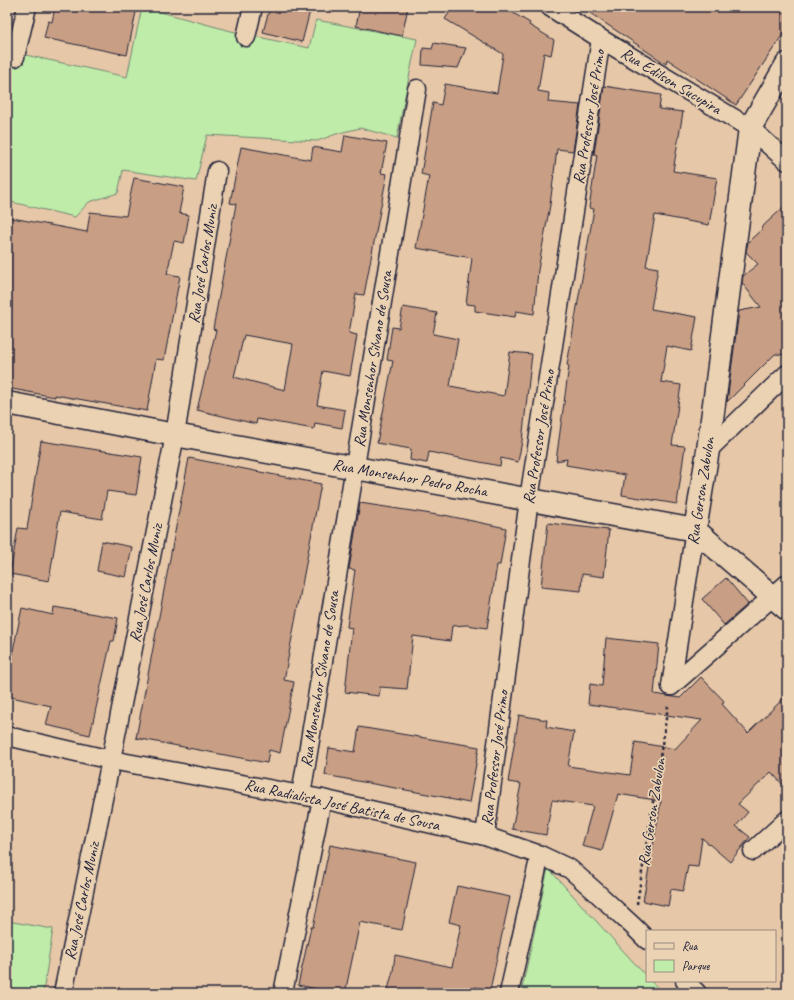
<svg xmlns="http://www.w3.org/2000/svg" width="794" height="1000" font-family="Caveat,sans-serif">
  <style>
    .green { fill: #bfeca9; stroke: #708772 }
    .building { fill: #c89f84; stroke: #22223b; fill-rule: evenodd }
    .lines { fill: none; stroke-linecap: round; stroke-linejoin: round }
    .street-casing { stroke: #22223b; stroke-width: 21 }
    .secondary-casing { stroke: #22223b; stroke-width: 25 }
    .path { stroke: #22223b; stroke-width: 2.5; stroke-dasharray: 3 3; stroke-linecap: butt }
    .street { stroke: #ead2b2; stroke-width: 18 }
    .secondary { stroke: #ead2b2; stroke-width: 22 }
    .labels { text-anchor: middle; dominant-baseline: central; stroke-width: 3.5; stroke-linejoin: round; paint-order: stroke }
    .street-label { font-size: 16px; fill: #22223b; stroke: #ead2b2 }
  </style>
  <rect width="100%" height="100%" fill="#e6c7a7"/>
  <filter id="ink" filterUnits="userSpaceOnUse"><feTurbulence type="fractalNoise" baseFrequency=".025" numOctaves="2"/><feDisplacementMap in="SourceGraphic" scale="8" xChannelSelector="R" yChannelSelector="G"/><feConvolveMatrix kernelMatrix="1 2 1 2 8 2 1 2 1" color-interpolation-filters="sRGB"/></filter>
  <g filter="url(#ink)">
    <g class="green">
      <path d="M142 7 231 31 309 48 316 20 417 39 404 101 397 138 360 128 339 133 317 141 207 135 196 181 123 170 118 193 89 202 75 217 7 201V51L127 77Z"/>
      <path d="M548 868 647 977V981H651L662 993H521Z"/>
      <path d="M7 921 53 929 43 993H7Z"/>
    </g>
    <g class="building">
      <path d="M55 7H137L127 55 44 38 48 21 52 22Z"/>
      <path d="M270 7H311L302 42 263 32Z"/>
      <path d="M360 7H408L402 36 356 26Z"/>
      <path d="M453 7H503L530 23 529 25 554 40 551 55 544 53 538 91 549 93 548 102 580 105 573 151 557 149 550 205 538 270 534 314 516 311 515 317 475 311V305L466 304 472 258 416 248 429 176 421 174 433 103 441 105 445 84 497 93 503 55V54L445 19Z"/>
      <path d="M581 7H787V28L736 105 667 59 666 64Z"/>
      <path d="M434 43 466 48 458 68 422 65 423 48 432 49Z"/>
      <path d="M604 86 661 95 659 109 683 112 673 171 717 178 709 225 655 215 646 266 658 268 651 309 697 317 691 351 667 346 661 382 681 385 672 445 685 446 677 504 622 495 625 475 566 465 567 459 556 461 569 366 567 365 594 209 589 208 597 155 594 154Z"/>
      <path d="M345 135 387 143 381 173 387 174 364 295 356 294 349 333 357 335 350 376 323 371 317 405 345 410 342 428 315 423 314 429 257 419 256 424 197 410 216 330 213 329 236 204 230 203 241 147 311 160 313 147 342 152ZM244 335 293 344 285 390 234 377Z"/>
      <path d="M134 178 184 187 179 213 189 215 184 243 174 241 167 274 180 276 164 360 156 359 147 411 55 395V397L7 388V217L87 232 90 212 126 216Z"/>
      <path d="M787 204V355L775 354 727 402 739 311 761 307 742 283 743 276 758 264 746 252 748 242 762 229 761 228Z"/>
      <path d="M403 307 437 313 433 334 458 339 450 386 504 396 510 352 532 354 522 441 518 462 501 458 500 466 429 452 427 463 410 460 411 449 377 443 393 361 387 360 392 327 399 328Z"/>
      <path d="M41 441 142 457 136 495 107 491 102 519 60 512 49 581 10 574 18 528 27 529Z"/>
      <path d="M189 458 321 484 284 680 294 682 280 753 269 750 267 763 136 738Z"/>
      <path d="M360 503 444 516V515L506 528 500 565H497L487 628 467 625 452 626 450 641 413 636 407 689 380 687 379 696 345 692 352 628 347 627 355 570 349 569Z"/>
      <path d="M548 523 609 530 604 577 582 574 581 591 541 587Z"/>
      <path d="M102 541 132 547 126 577 97 571Z"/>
      <path d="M726 578 748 604 724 625 702 599Z"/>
      <path d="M54 607 118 618 114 641H111L90 735 46 725 51 706 7 696V679L22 608 53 615Z"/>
      <path d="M606 638 659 644 654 694 680 698 701 677 724 701 722 704 748 733 787 695V789L771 772 738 804 748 812 736 826 750 837 730 862 702 838 698 867 688 866 683 891 671 889 668 906 643 901 661 801 618 794 602 851 582 846 593 806 552 800 546 835 512 829 521 784 508 782 519 715 547 720 546 727 574 732 568 766 630 775 635 742 675 749 702 720 588 704 590 684 602 686Z"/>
      <path d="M359 727 479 747 469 803 449 799V798L325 775 329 748 355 752Z"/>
      <path d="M330 845 416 862 402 930 360 922 345 993H336L298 985 311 927H313Z"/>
      <path d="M457 886 510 897 490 990 475 987 474 993H387L393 971 395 955 452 967 461 925 449 922Z"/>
    </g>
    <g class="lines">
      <defs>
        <g id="street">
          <path d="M550 7 601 39 750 128 787 161"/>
          <path d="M246 37 253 7"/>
          <path d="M15 57 27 7"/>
          <path d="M708 450 787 374"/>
          <path d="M671 686 695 530"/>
          <path d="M671 686 787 584"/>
          <path d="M7 736 111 760 322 799 485 836 540 855 570 869 596 892 634 927 647 940"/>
          <path d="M301 795 417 89"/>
          <path d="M485 836 529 499 601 39"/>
          <path d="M753 851 787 820"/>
          <path d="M685 981 697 993"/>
          <path d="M63 993 111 760 175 435 217 171"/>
          <path d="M283 993 322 799"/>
          <path d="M509 993 540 855"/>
        </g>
        <g id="secondary">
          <path d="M7 403 175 435 695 530 787 609"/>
          <path d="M695 530 708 450 750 128 787 64"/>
        </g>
      </defs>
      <use href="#street" class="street-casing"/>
      <use href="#secondary" class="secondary-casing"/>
      <path class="path" d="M637 904 668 706"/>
      <use href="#street" class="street"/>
      <use href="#secondary" class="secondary"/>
    </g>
  </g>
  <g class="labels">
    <g class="street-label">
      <text transform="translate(671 81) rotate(31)">Rua Edilson Sucupira</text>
      <text transform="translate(589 117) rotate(-81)">Rua Professor José Primo</text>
      <text transform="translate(203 264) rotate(-81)">Rua José Carlos Muniz</text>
      <text transform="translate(373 359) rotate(-81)">Rua Monsenhor Silvano de Sousa</text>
      <text transform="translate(539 437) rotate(-81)">Rua Professor José Primo</text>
      <text transform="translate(410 478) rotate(10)">Rua Monsenhor Pedro Rocha</text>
      <text transform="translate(701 491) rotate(-81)">Rua Gerson Zabulon</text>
      <text transform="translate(146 583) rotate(-79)">Rua José Carlos Muniz</text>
      <text transform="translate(320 679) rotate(-81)">Rua Monsenhor Silvano de Sousa</text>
      <text transform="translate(495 758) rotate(-83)">Rua Professor José Primo</text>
      <text transform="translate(342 805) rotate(12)">Rua Radialista José Batista de Sousa</text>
      <text transform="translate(652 812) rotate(-81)">Rua Gerson Zabulon</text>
      <text transform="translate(82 901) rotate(-78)">Rua José Carlos Muniz</text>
    </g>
  </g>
  <rect width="794" height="1000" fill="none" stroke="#ead2b2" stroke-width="24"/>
  <rect x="12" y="12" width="770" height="976" fill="none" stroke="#22223b" stroke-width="1.5" filter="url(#ink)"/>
  <rect x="646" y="930" width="130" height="52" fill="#ead2b2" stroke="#9a8c82"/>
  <rect x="654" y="943" width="20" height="6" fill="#ead2b2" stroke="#9a8c82"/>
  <text x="682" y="950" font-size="12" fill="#22223b">Rua</text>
  <rect x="654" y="960" width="20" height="12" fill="#bfeca9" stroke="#9a8c82"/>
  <text x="682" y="970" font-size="12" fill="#22223b">Parque</text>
</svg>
